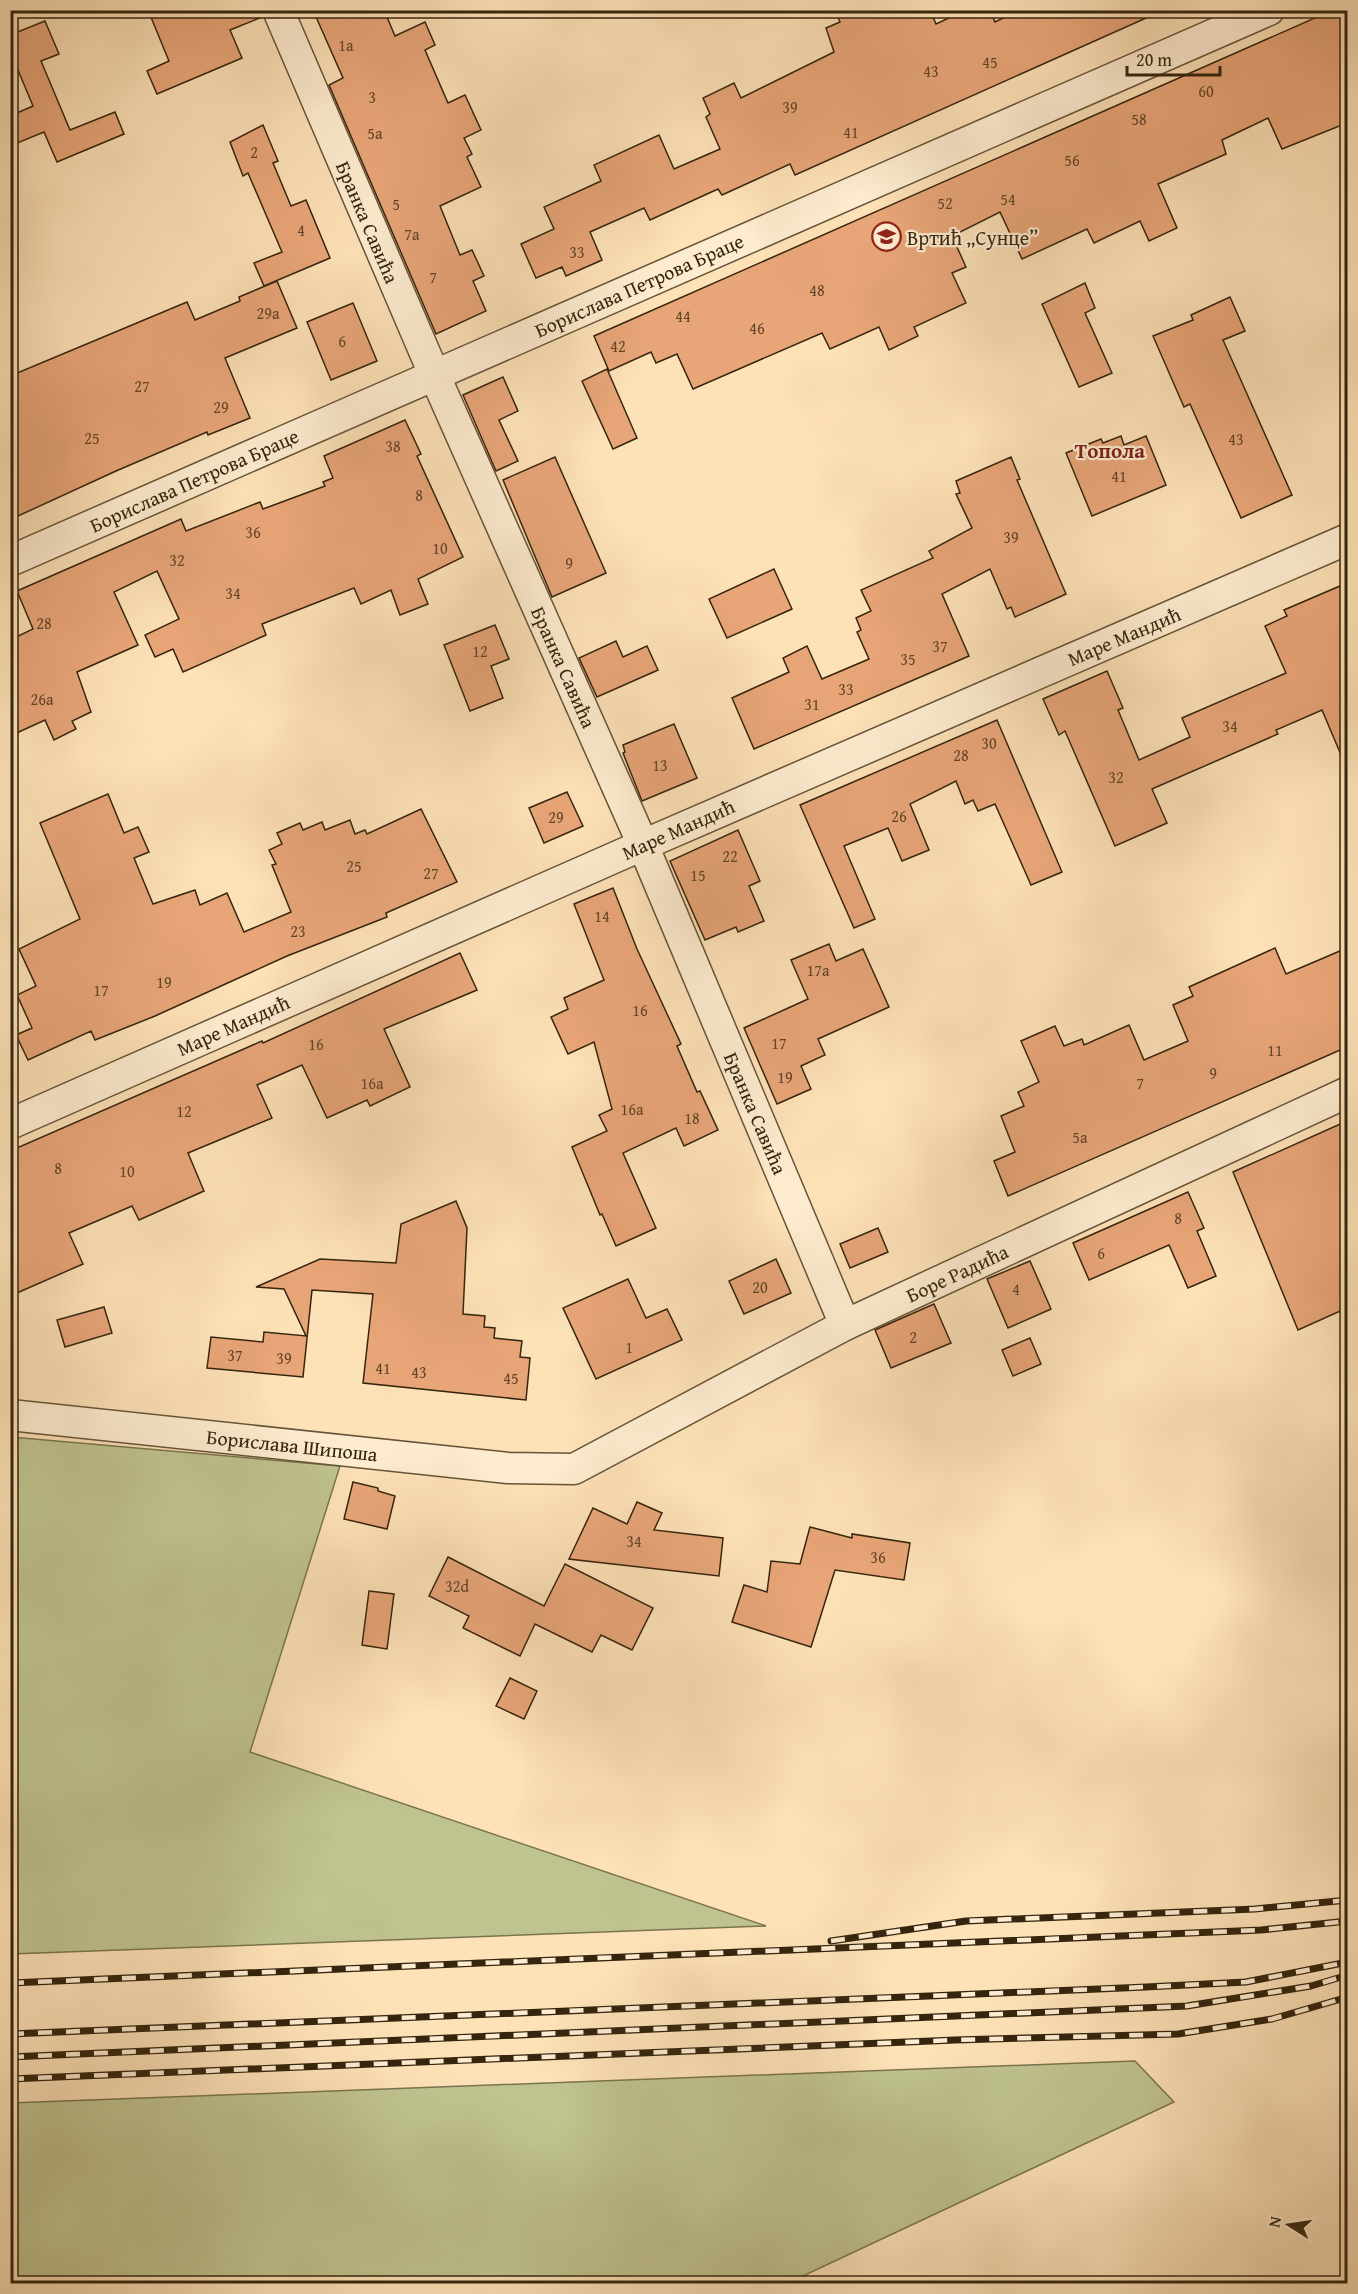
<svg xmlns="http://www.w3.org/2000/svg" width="1358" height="2294" font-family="'Gentium Book Plus',serif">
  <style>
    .green { fill: #bfc38f; stroke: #7a744e; stroke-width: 1.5 }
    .building { fill: #e8a578; stroke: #34250e; stroke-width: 1.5 }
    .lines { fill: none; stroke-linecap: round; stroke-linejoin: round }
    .street-casing { stroke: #665438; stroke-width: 33 }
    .street { stroke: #feecd0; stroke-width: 30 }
    .rail-casing { stroke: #34250e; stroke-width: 7 }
    .rail { stroke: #feecd0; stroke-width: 4.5; stroke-dasharray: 14; stroke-linecap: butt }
    .labels { text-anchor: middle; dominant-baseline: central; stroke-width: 4.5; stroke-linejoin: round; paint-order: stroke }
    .number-label { font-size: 16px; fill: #614528 }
    .street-label { font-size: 20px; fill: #34250e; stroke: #feecd0 }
    .poi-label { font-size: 20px; fill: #34250e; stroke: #feecd0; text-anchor: start }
    .neighbourhood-label { font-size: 21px; font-weight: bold; fill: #7a1f14; stroke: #feecd0 }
  </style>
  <rect width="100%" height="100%" fill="#fde1b7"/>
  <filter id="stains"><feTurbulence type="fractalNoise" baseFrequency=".00333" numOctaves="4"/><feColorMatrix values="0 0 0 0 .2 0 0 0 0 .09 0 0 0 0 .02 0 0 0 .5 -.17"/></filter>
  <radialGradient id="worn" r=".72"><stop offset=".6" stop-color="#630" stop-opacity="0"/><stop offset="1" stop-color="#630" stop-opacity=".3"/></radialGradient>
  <g class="green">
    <path d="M11 1437 340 1466 250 1752 766 1926 11 1954Z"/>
    <path d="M1135 2061 1174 2102 788 2283H11V2103Z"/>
  </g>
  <g class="building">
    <path d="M148 10H261L262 17 230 30 242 58 157 94 147 71 169 61Z"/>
    <path d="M313 10H384L395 36 425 22 435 45 425 50 448 103 465 95 481 130 464 138 472 154 467 157 481 187 440 206 460 255 472 250 484 276 473 281 486 311 436 334 329 85 343 78Z"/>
    <path d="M835 10H930L936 24 966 10H990L995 22 1020 10H1164L795 175 790 164 722 195 718 189 650 220 644 208 590 232 602 260 566 276 562 267 536 278 521 244 554 229 544 207 601 181 594 165 659 135 674 169 720 149 706 117 710 114 703 98 734 83 741 98 834 52 826 28 840 22Z"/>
    <path d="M1333 10H1347V123L1282 149 1268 118 1222 140 1226 154 1158 184 1177 228 1149 241 1140 221 1094 243 1087 229 1022 259 1000 212 952 236 966 267 952 273 966 303 914 327 918 336 889 350 879 327 830 349 822 333 693 389 677 354 656 363 651 352 609 371 594 336Z"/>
    <path d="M45 21 59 54 41 61 70 130 115 112 124 134 57 162 44 132 10 146V116L33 106 10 51V35Z"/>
    <path d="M263 125 278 161 273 163 291 206 306 200 330 258 264 286 254 263 282 252 248 173 243 176 230 142Z"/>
    <path d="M277 281 297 328 225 358 250 418 208 435 207 432 116 471 18 516 10 498V376L187 302 195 320 240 301 239 297Z"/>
    <path d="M1085 283 1095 308 1085 313 1112 373 1079 387 1042 304Z"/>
    <path d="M1230 297 1245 331 1223 340 1292 495 1241 518 1190 404 1184 407 1153 336 1193 320 1191 315Z"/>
    <path d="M353 303 377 361 331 380 307 322Z"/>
    <path d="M607 369 637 438 613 449 582 381Z"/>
    <path d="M503 377 518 411 499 420 518 461 496 471 463 395Z"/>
    <path d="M405 420 421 454 417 456 463 557 418 579 428 604 400 615 391 590 361 604 354 588 262 624 266 635 183 672 173 649 155 657 145 635 179 619 157 571 114 592 138 645 77 672 91 712 72 721 76 729 54 740 45 720 10 736V640L33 629 17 591 181 519 186 531 260 502 263 509 325 486 323 482 333 478 324 456Z"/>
    <path d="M1121 436 1124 445 1146 436 1166 485 1092 516 1066 453 1101 439 1103 443Z"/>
    <path d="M555 457 606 573 552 597 503 480Z"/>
    <path d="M1011 457 1020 479 1017 480 1066 594 1015 617 1011 607 1007 609 990 569 942 594 969 656 754 749 732 698 789 672 783 658 807 646 822 679 869 659 857 632 861 630 856 618 871 611 861 590 933 558 929 551 972 528 956 494 960 493 956 481Z"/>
    <path d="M774 569 792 609 727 638 709 599Z"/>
    <path d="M1347 583V769L1322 710 1276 730 1278 734 1152 789 1167 823 1115 846 1065 731 1059 735 1043 699 1107 671 1123 708 1118 710 1139 760 1190 737 1182 718 1286 673 1265 626 1287 616 1284 610Z"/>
    <path d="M495 625 509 659 491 666 503 698 470 711 444 645Z"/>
    <path d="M616 641 623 657 647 646 658 670 597 697 579 658Z"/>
    <path d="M997 720 1062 872 1031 885 995 804 978 811 973 800 965 804 956 781 910 804 929 850 902 861 888 828 844 846 875 919 854 928 800 805Z"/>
    <path d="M674 724 697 778 642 801 623 753 625 752 623 745Z"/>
    <path d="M567 792 583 826 544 843 529 808Z"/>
    <path d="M108 794 124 833 138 827 149 852 134 858 153 904 195 890 200 905 227 893 244 932 291 912 272 865 276 864 269 850 282 844 277 833 300 823 303 830 322 822 325 830 350 820 355 834 365 830 367 834 421 809 457 882 386 913 387 917 287 956 155 1016 95 1040 91 1031 28 1060 16 1035 32 1028 17 995 36 986 19 949 80 919 40 823Z"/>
    <path d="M738 830 760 881 749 886 764 921 738 932 736 927 705 940 670 861Z"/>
    <path d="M613 888 637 949 681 1044 677 1046 697 1092 700 1091 718 1130 684 1146 676 1128 623 1153 656 1228 616 1246 602 1214 600 1215 572 1147 607 1131 599 1115 612 1109 594 1042 568 1054 551 1017 568 1009 564 998 604 980 574 904Z"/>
    <path d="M829 944 836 961 863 949 889 1007 818 1039 825 1055 801 1066 811 1089 777 1104 744 1028 808 999 791 960Z"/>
    <path d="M1275 948 1286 974 1347 948V1047L1008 1196 994 1161 1015 1152 1001 1116 1024 1106 1018 1092 1039 1082 1021 1041 1055 1026 1064 1046 1082 1039 1084 1045 1129 1025 1144 1060 1188 1041 1173 1005 1193 996 1189 987Z"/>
    <path d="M460 953 477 990 384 1029 410 1087 370 1106 367 1100 327 1118 302 1065 257 1085 272 1118 188 1153 204 1191 139 1220 132 1206 69 1233 83 1264 10 1296V1151L262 1041 263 1043Z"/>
    <path d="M1347 1121V1308L1298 1330 1233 1172Z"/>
    <path d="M1188 1192 1204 1228 1197 1231 1216 1276 1188 1288 1169 1245 1089 1280 1073 1243Z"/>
    <path d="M456 1201 467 1228 463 1314 485 1316 484 1327 495 1328 494 1338 522 1341 520 1357 530 1358 526 1400 363 1383 373 1294 312 1290 303 1377 207 1368 211 1337 263 1342 264 1332 306 1336 284 1289 256 1287 320 1259 396 1263 401 1224Z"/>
    <path d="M878 1228 888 1252 850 1268 840 1244Z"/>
    <path d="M776 1259 791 1293 744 1314 729 1281Z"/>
    <path d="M1030 1261 1051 1309 1008 1328 987 1279Z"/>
    <path d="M628 1279 646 1318 667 1309 682 1340 596 1379 563 1308Z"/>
    <path d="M934 1304 951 1343 891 1368 875 1330Z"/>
    <path d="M104 1307 112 1333 65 1347 57 1320Z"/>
    <path d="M1030 1338 1041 1364 1013 1376 1002 1350Z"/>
    <path d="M353 1482 378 1488V1491L395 1496 387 1529 344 1519Z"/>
    <path d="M637 1502 662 1513 654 1530 723 1538 719 1576 569 1559 593 1508 627 1524Z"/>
    <path d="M810 1527 852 1538V1534L910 1543 904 1580 835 1570 811 1647 732 1622 744 1585 767 1592 771 1561 800 1564Z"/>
    <path d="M448 1557 544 1606 565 1564 653 1608 632 1650 601 1635 592 1652 535 1624 520 1656 463 1628 469 1616 429 1596Z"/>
    <path d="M369 1591 394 1594 387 1649 362 1645Z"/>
    <path d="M510 1678 537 1691 524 1719 496 1706Z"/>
  </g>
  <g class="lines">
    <defs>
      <g id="street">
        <path d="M278 10 434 374 643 845 845 1325"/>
        <path d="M10 561 1269 10"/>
        <path d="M10 1124 643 845 1348 539"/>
        <path d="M10 1415 508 1468 574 1469 845 1325 1348 1092"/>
      </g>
    </defs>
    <use href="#street" class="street-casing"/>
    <use href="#street" class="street"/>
    <defs>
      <g id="rail">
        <path d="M831 1941 966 1921 1255 1909 1348 1900"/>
        <path d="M10 1983 1261 1930 1348 1921"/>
        <path d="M10 2034 1146 1987 1246 1982 1348 1962"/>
        <path d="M10 2057 1187 2006 1311 1986 1348 1975"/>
        <path d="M10 2079 955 2040 1178 2034 1272 2019 1348 1997"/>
      </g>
    </defs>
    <use href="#rail" class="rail-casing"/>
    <use href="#rail" class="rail"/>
  </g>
  <defs>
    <symbol id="school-ring" viewBox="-11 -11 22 22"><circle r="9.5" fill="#feecd0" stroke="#8f2418" stroke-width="1.5"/><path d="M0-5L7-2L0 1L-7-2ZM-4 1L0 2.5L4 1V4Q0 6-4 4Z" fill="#8f2418"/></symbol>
  </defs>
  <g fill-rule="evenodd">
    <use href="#school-ring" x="870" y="220" width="33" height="33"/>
  </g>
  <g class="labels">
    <g class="number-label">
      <text x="346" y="45">1a</text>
      <text x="990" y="62">45</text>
      <text x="931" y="71">43</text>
      <text x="1206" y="91">60</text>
      <text x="372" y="97">3</text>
      <text x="790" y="107">39</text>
      <text x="1139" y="119">58</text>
      <text x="851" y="132">41</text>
      <text x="375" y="133">5a</text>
      <text x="254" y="152">2</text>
      <text x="1072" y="160">56</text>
      <text x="1008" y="199">54</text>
      <text x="945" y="203">52</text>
      <text x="396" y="204">5</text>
      <text x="301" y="230">4</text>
      <text x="412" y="234">7a</text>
      <text x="577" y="252">33</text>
      <text x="433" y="277">7</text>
      <text x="817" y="290">48</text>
      <text x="268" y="313">29a</text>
      <text x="683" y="316">44</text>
      <text x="757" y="328">46</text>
      <text x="342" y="341">6</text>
      <text x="618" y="346">42</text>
      <text x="142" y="386">27</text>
      <text x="221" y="407">29</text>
      <text x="92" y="438">25</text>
      <text x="1236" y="439">43</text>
      <text x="393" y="446">38</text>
      <text x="1119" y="476">41</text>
      <text x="419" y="495">8</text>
      <text x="253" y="532">36</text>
      <text x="1011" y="537">39</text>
      <text x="440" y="548">10</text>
      <text x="177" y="560">32</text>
      <text x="569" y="563">9</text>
      <text x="233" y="593">34</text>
      <text x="44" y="623">28</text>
      <text x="940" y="646">37</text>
      <text x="480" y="651">12</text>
      <text x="908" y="659">35</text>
      <text x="846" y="689">33</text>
      <text x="42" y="699">26a</text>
      <text x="812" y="704">31</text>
      <text x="1230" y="726">34</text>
      <text x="989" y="743">30</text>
      <text x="961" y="755">28</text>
      <text x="660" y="765">13</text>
      <text x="1116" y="777">32</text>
      <text x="899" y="816">26</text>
      <text x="556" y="817">29</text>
      <text x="730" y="856">22</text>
      <text x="354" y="866">25</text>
      <text x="431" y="873">27</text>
      <text x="698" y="875">15</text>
      <text x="602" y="916">14</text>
      <text x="298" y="931">23</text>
      <text x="818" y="970">17a</text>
      <text x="164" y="982">19</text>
      <text x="101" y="990">17</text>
      <text x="640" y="1010">16</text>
      <text x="779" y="1043">17</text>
      <text x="316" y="1044">16</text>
      <text x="1275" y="1050">11</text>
      <text x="1213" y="1073">9</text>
      <text x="785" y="1077">19</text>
      <text x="372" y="1083">16a</text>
      <text x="1140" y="1083">7</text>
      <text x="632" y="1109">16a</text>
      <text x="184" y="1111">12</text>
      <text x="692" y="1118">18</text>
      <text x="1080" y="1137">5a</text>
      <text x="58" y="1168">8</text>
      <text x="127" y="1171">10</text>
      <text x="1178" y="1218">8</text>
      <text x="1101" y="1253">6</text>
      <text x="760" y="1287">20</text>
      <text x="1016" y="1289">4</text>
      <text x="913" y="1337">2</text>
      <text x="629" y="1347">1</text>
      <text x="235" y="1355">37</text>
      <text x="284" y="1358">39</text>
      <text x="383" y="1368">41</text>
      <text x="419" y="1372">43</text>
      <text x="511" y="1378">45</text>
      <text x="634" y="1541">34</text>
      <text x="878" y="1557">36</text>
      <text x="457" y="1586">32d</text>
    </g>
    <g class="street-label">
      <text transform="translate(368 222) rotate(67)">Бранка Савића</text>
      <text transform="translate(639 285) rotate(-24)">Борислава Петрова Браце</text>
      <text transform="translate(194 480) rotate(-24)">Борислава Петрова Браце</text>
      <text transform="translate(1124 636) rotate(-23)">Маре Мандић</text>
      <text transform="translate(564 667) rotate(66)">Бранка Савића</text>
      <text transform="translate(678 829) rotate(-24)">Маре Мандић</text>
      <text transform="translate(233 1025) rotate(-24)">Маре Мандић</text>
      <text transform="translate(756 1113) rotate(67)">Бранка Савића</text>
      <text transform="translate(957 1273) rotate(-25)">Боре Радића</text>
      <text transform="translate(292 1445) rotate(6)">Борислава Шипоша</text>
    </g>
    <g class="poi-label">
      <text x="907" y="237">Вртић „Сунце”</text>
    </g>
    <g class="neighbourhood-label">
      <text x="1110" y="450">Топола</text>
    </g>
  </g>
  <rect width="1358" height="2294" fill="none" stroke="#fde1b7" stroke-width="36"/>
  <rect x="12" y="12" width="1334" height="2270" fill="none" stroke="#34250e" stroke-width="3"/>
  <rect x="18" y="18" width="1322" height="2258" fill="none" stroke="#34250e" stroke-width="1.5"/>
  <g transform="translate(1289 2225) rotate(282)" stroke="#feecd0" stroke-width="4.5" paint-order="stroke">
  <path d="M0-4.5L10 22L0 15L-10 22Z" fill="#34250e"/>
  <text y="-9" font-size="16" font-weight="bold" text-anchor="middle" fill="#34250e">N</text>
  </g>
  <path d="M1127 66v9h93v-9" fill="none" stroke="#34250e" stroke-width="3"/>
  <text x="1136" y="66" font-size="18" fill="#34250e" stroke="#feecd0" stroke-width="4.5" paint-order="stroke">20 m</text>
  <rect width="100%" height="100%" filter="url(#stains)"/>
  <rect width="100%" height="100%" fill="url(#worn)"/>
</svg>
